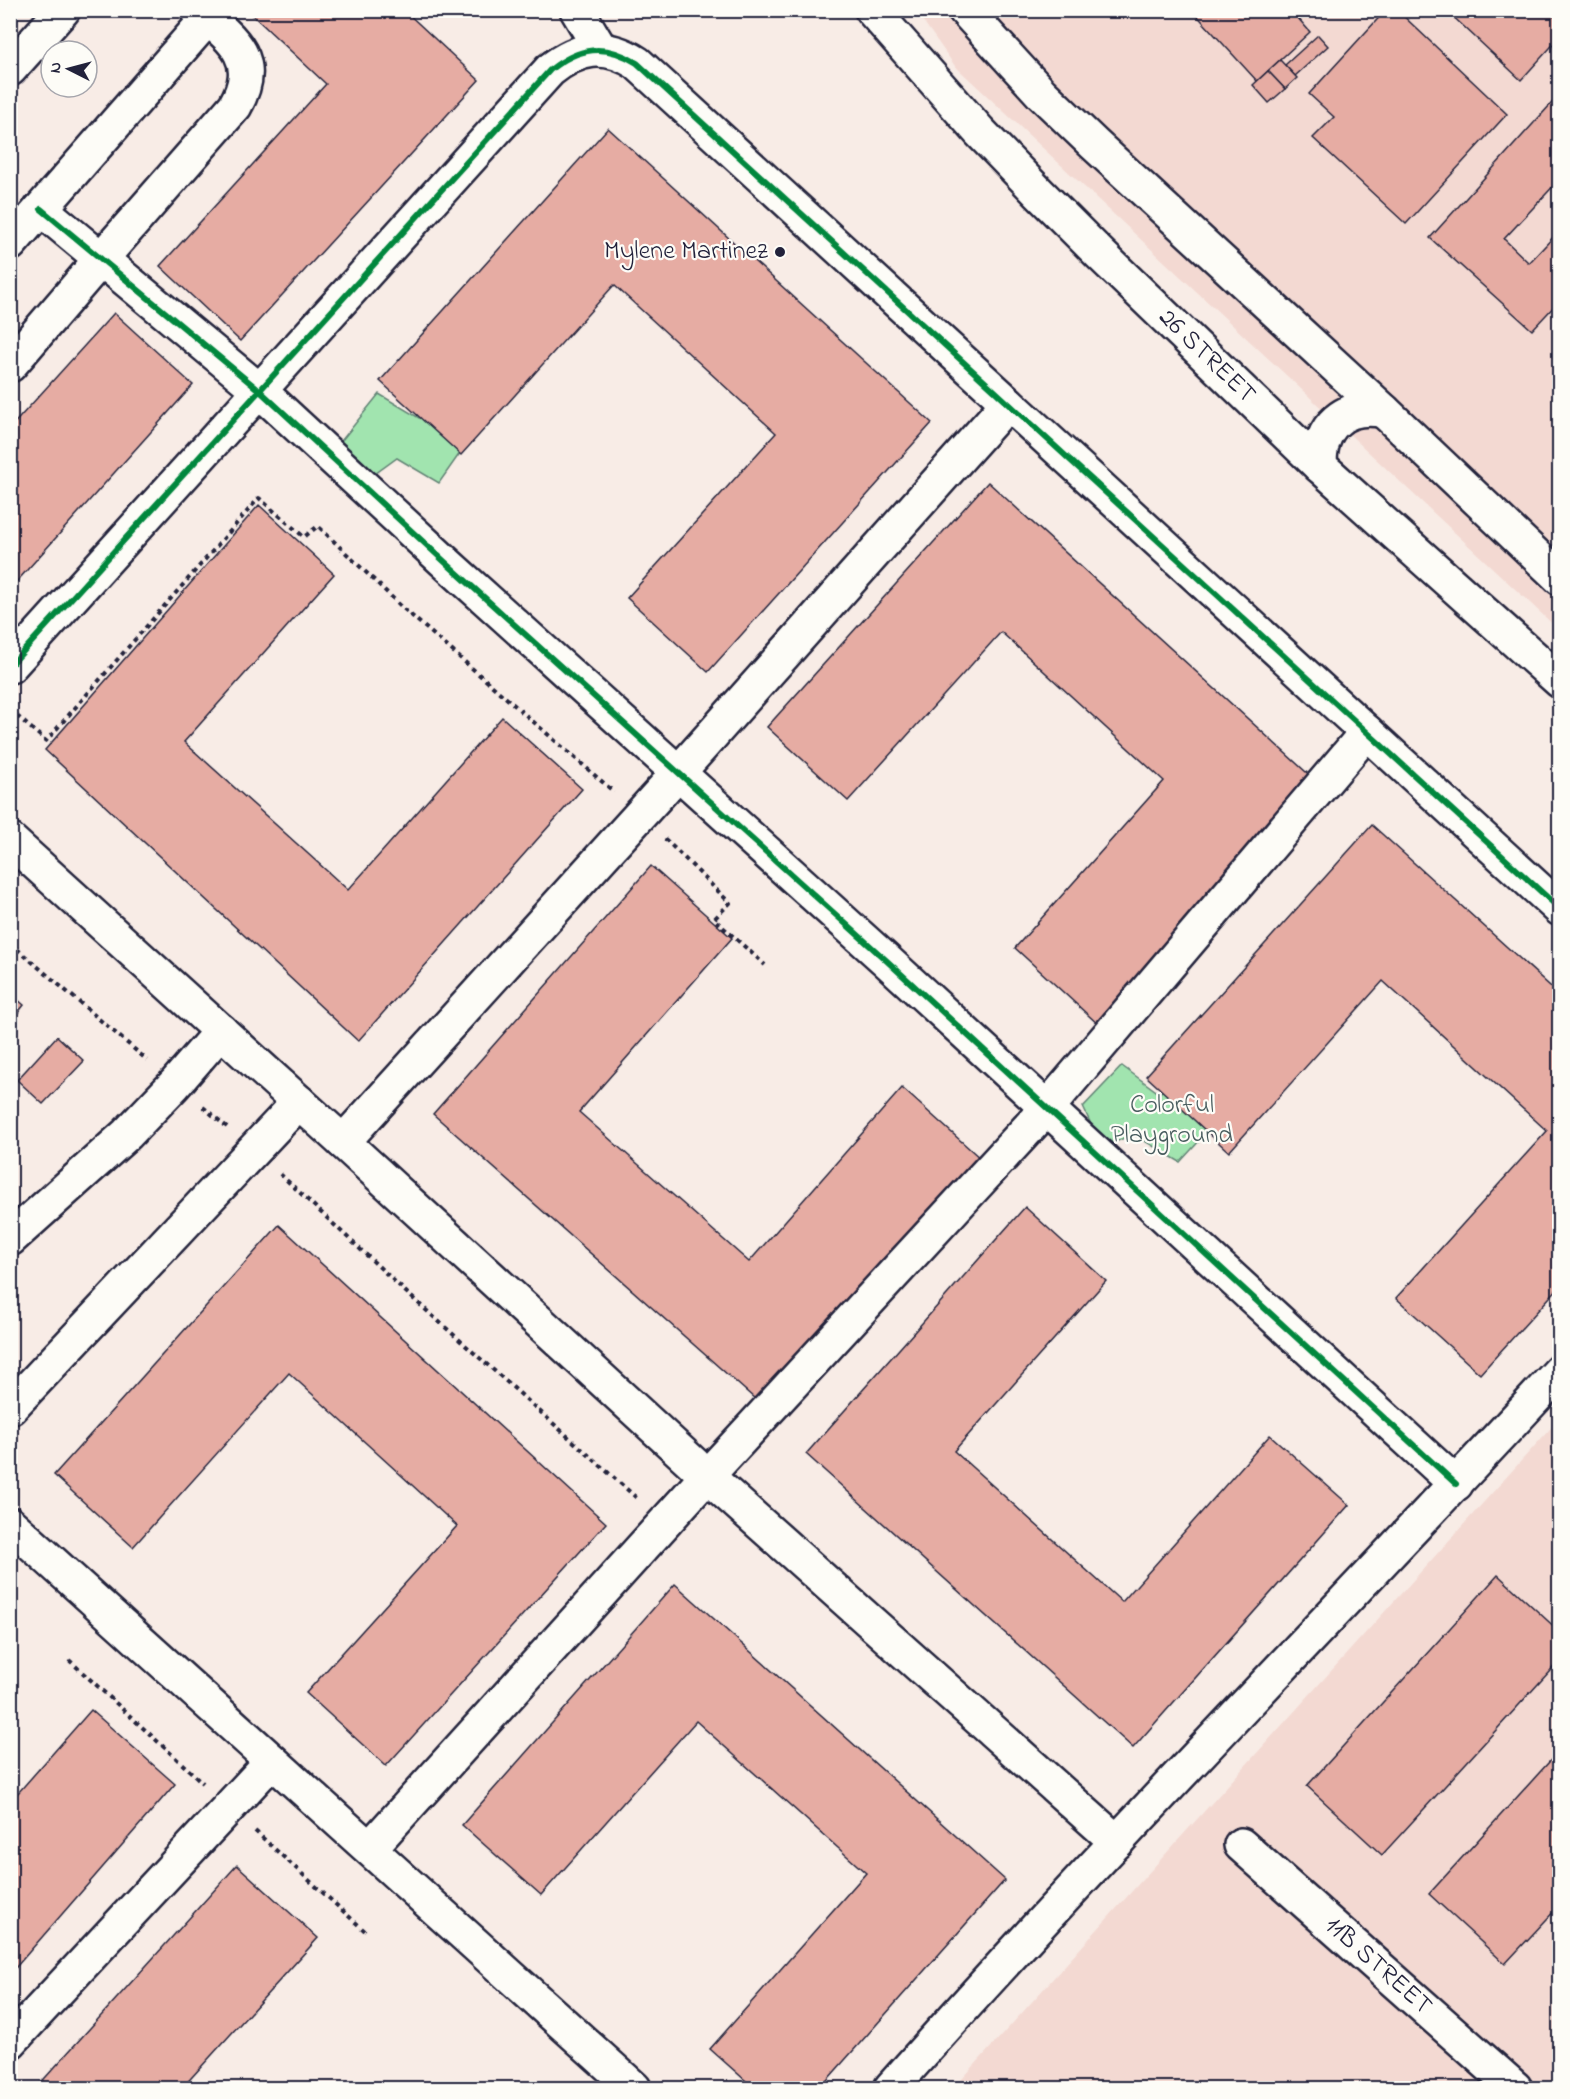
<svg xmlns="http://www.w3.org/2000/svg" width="1570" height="2099" font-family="'Indie Flower',sans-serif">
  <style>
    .built { fill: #f3d9d2 }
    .green { fill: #a1e4af; stroke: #628375; stroke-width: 1.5 }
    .building { fill: #e6aca3; stroke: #22223b; stroke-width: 1.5 }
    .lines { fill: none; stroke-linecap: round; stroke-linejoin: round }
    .minor-casing { stroke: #22223b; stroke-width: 38 }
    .path { stroke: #22223b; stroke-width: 4; stroke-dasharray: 4.5 4.5; stroke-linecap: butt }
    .minor { stroke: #fdfcf7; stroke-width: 33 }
    .cycleway-casing { stroke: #fdfcf7; stroke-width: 10 }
    .cycleway { stroke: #00873e; stroke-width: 6 }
    .poi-dot { fill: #22223b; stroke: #fdfcf7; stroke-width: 2 }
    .labels { text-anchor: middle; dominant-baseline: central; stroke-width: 4.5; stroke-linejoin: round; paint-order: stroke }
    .poi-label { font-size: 26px; fill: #22223b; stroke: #fdfcf7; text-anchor: end }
    .street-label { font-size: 26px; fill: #22223b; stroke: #fdfcf7 }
    .park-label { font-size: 26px; fill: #485c5e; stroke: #fdfcf7 }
  </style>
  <rect width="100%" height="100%" fill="#f8ece6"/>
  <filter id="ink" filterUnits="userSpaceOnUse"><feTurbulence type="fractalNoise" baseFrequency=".0167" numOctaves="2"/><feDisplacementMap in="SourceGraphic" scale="12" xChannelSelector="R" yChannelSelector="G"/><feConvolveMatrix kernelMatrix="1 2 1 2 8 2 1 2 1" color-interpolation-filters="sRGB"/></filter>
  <g filter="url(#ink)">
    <g class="built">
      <path d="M916 11H1559V630L955 66Z"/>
      <path d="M1559 1419V2088H954Z"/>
    </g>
    <g class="green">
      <path d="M379 394 419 418 443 410 472 436 439 483 397 458 372 476 338 445Z"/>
      <path d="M1122 1066 1159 1093 1182 1076 1214 1125 1180 1162 1133 1134 1102 1148 1083 1107Z"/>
    </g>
    <g class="building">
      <path d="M247 10H404L479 80 240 341 160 266 326 84Z"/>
      <path d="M1192 10H1291L1310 32 1257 81Z"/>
      <path d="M1386 10H1397L1507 114 1406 224 1313 138 1334 117 1309 94Z"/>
      <path d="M1446 10H1547L1560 22V37L1521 80Z"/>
      <path d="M1318 35 1328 46 1295 76 1285 65Z"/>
      <path d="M1280 60 1297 78 1285 89 1268 71Z"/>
      <path d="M1268 71 1285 89 1269 103 1253 85Z"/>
      <path d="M1560 94V179L1504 239 1529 263 1560 230V300L1532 330 1430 238Z"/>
      <path d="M608 128 932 423 708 672 627 598 776 433 614 285 461 455 380 381Z"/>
      <path d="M114 313 193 385 10 589V428Z"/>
      <path d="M988 482 1317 782 1099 1025 1015 948 1164 781 1001 632 848 801 767 727Z"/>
      <path d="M259 505 334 574 184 742 348 890 502 717 582 789 358 1041 45 750Z"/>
      <path d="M1372 825 1560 995V1286L1480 1374 1396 1298 1547 1131 1383 981 1229 1152 1146 1076Z"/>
      <path d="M651 866 732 938 579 1112 749 1262 902 1088 981 1159 763 1406 433 1114Z"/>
      <path d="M10 993 24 1005 10 1023Z"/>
      <path d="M57 1036 84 1061 43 1104 17 1080Z"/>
      <path d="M1025 1207 1106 1281 954 1451 1122 1602 1270 1435 1349 1505 1133 1748 806 1454Z"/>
      <path d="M279 1225 606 1523 386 1766 306 1693 457 1526 289 1373 133 1547 54 1475Z"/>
      <path d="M1498 1575 1560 1632V1660L1382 1855 1307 1786Z"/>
      <path d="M675 1584 1005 1880 820 2088H754L710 2049 866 1873 696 1721 541 1895 462 1825Z"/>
      <path d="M91 1710 175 1784 10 1974V1802Z"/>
      <path d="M1560 1750V1905L1505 1964 1429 1894Z"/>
      <path d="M237 1865 318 1938 182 2088H36Z"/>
    </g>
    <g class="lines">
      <defs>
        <g id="minor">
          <path d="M577 10 601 50"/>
          <path id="s1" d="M872 10 979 131 1039 193 1100 254 1320 466 1560 681"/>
          <path d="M965 10 1042 94 1094 144 1384 411 1560 578"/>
          <path d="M10 69 63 10"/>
          <path d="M41 209 260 391 445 562 887 961 1456 1484"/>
          <path d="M10 244 207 19"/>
          <path d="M10 365 101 259 235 106C262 59 232 38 197 10"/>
          <path d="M1320 466C1319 426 1344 403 1384 411"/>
          <path d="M10 666 550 70C579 47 605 43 637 63L1560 909"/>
          <path d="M10 840 343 1142 707 1476 1117 1842"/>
          <path d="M343 1142 678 773 1008 403"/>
          <path d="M10 1239 127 1134 175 1084 221 1031"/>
          <path d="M10 1408 299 1102"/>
          <path d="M10 1524 634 2088"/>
          <path id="s2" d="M1241 1845 1515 2088"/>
          <path d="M370 1848 707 1476 1047 1108 1367 732"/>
          <path d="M10 2042 272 1761"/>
          <path d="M891 2088C1108 1844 1338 1612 1560 1371"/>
        </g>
      </defs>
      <use href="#minor" class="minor-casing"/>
      <g class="path">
        <path d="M10 710 46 741 259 498 304 537 318 526 404 609 614 792"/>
        <path d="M665 839 730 903 714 919 765 965"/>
        <path d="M10 943 147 1060"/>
        <path d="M203 1107 227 1127"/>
        <path d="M280 1174 407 1293 639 1500"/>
        <path d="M69 1660 203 1783"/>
        <path d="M255 1831 365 1931"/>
      </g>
      <use href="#minor" class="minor"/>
      <defs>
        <g id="cycleway">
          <path d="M41 209 260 391 445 562 887 961 1456 1484"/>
          <path d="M10 666 550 70C579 47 605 43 637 63L1560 909"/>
        </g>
      </defs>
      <use href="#cycleway" class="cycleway-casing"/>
      <use href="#cycleway" class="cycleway"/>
    </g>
  </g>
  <circle class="poi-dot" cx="780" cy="252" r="6"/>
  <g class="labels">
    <g class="poi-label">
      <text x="768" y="252">Mylene Martinez</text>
    </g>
    <g class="street-label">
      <text stroke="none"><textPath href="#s1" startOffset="482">26 STREET</textPath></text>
      <text stroke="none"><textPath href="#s2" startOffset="183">11B STREET</textPath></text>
    </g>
    <g class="park-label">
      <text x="1172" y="1106">Colorful<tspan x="1172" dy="30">Playground</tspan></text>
    </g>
  </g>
  <rect width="1570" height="2099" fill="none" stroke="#fdfcf7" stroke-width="36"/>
  <rect x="18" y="18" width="1534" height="2063" fill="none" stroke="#22223b" stroke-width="2" filter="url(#ink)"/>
  <g transform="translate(69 69) rotate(276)"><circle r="28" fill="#fdfcf7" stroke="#a5a5ac" stroke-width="1.5"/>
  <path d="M0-4.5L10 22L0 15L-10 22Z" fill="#22223b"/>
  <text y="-9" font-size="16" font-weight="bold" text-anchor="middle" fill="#22223b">N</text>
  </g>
</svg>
